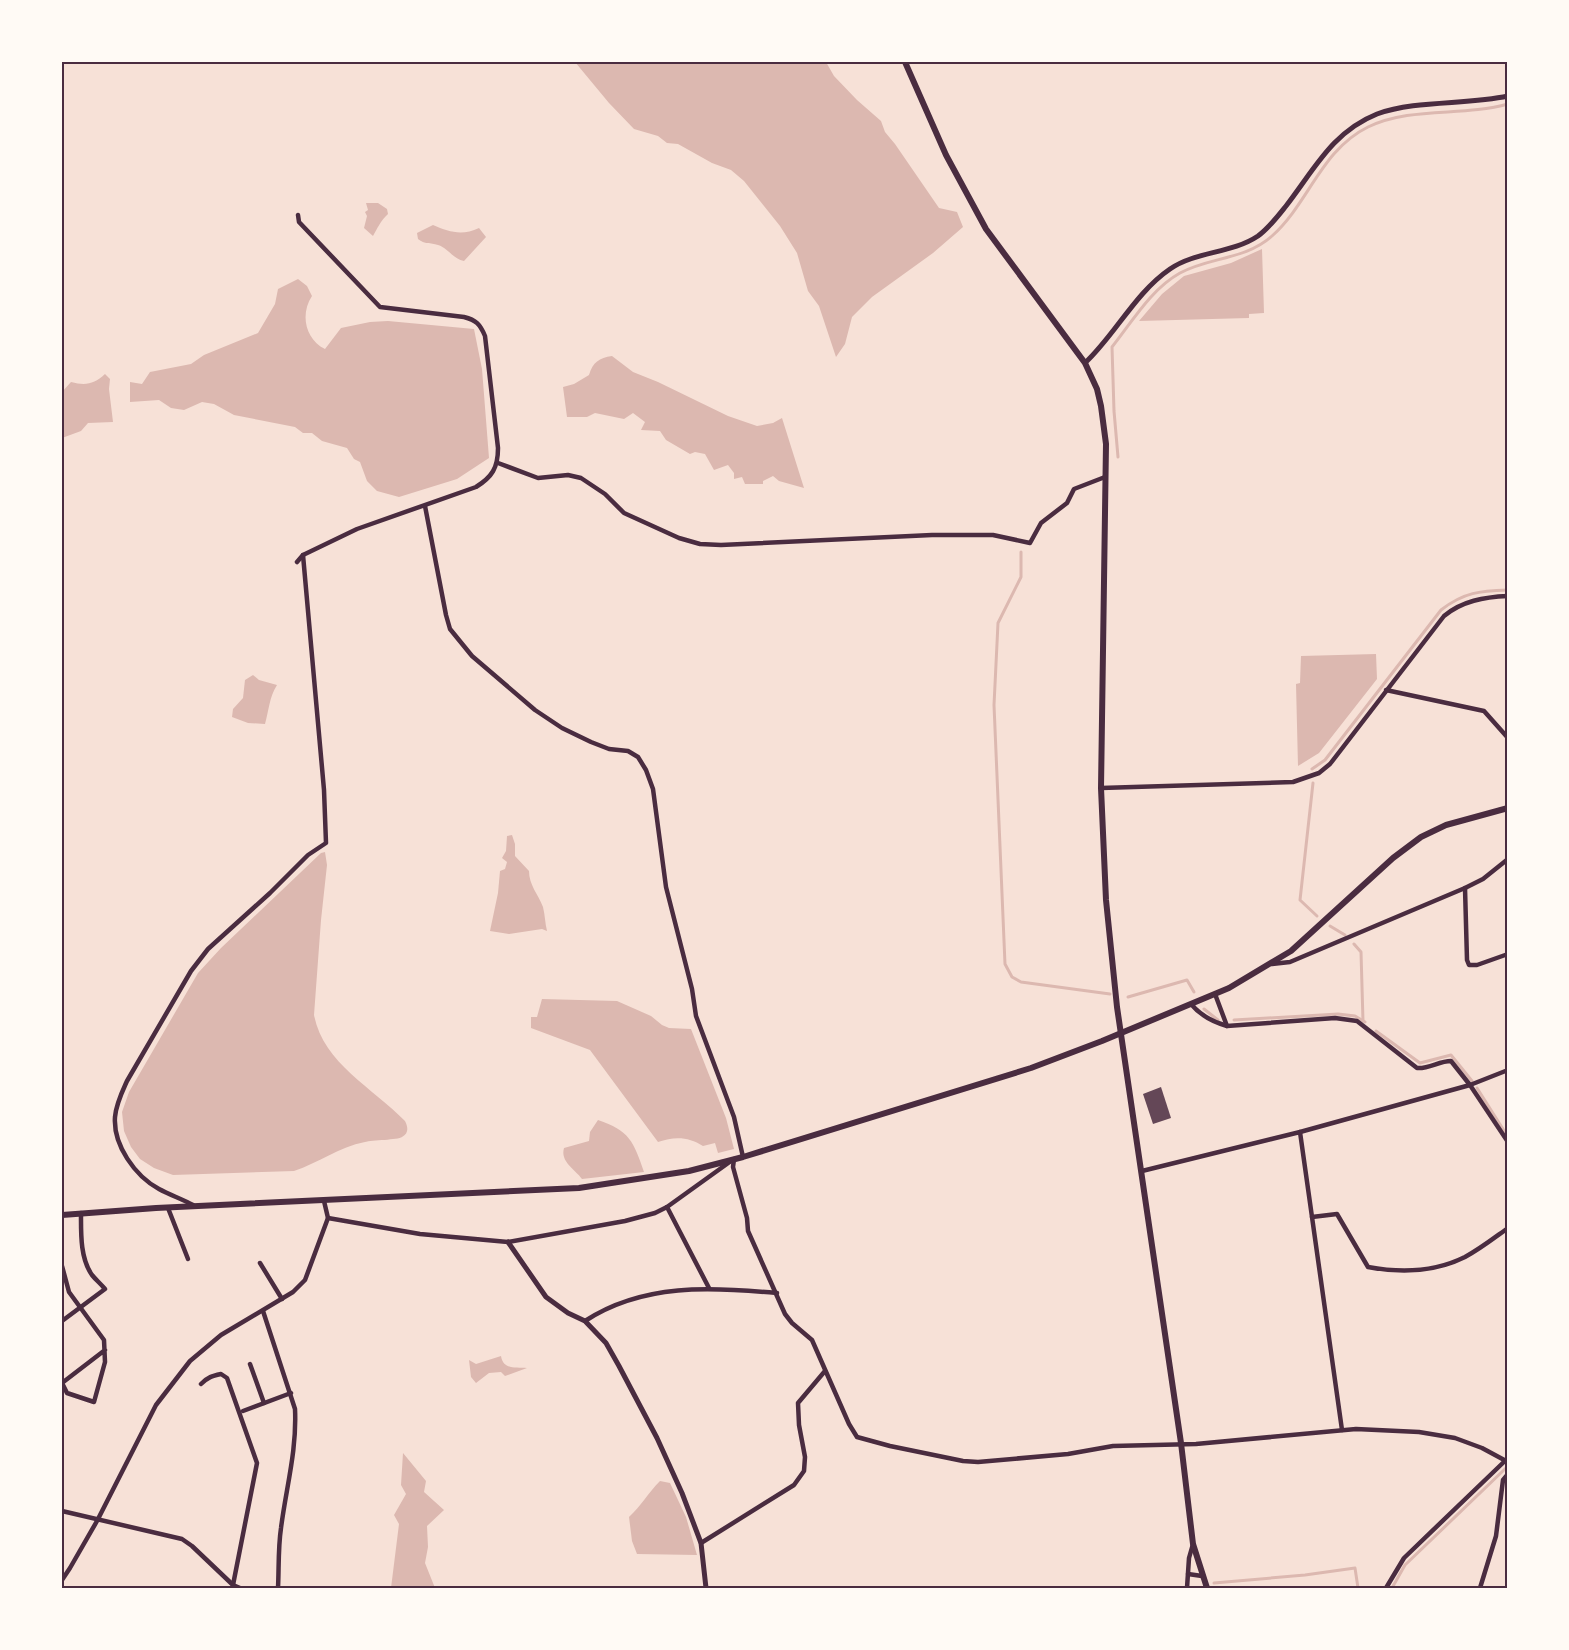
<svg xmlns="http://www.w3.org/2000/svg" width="1569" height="1650" font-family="Raleway,sans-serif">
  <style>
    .water { fill: #dcb8b0 }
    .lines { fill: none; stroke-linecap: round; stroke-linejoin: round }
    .stream { stroke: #dcb8b0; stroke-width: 3 }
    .building { fill: #644757 }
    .minor { stroke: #4a2c40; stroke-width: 4.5 }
    .tertiary { stroke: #4a2c40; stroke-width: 5 }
    .secondary { stroke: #4a2c40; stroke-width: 6 }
    .neatline { fill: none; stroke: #4a2c40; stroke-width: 2 }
  </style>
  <rect width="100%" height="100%" fill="#f7e1d7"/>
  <g class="water">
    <path d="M575 62H826L834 76 857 100 881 121 885 132 895 144 939 208 957 212 963 227 933 253 872 297 852 317 845 344 836 357 819 306 808 291 797 253 780 226 744 181 731 170 712 163 678 144 667 143 658 136 634 129 609 103Z"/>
    <path d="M366 203H378L387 209 388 214C381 220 377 229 373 236L364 228 367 216 365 212 368 210Z"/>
    <path d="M433 225C449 232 462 236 479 228L486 237 464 261C453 259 448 248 438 245 430 242 425 245 418 239L417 233Z"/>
    <path d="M1262 249 1264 313 1249 314V318L1139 321 1162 294 1184 276 1231 263Z"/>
    <path d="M298 279 307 286 312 296C300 314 305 339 325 349L341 328 370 322 388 321 474 329 482 369 489 458 457 479 399 497 377 491 367 481 360 462 354 459 347 448 322 441 312 433H303L295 427 234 415 214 404 202 402 184 410 171 408 159 400 130 402V382L142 384 150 372 191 364 204 355 258 333 275 304 278 289Z"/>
    <path d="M612 356 633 372 658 382 728 416 757 426 773 423 782 418 804 488 779 481 773 476 763 481V484H745L742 477 734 479V473L728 465 714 470 705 454 695 452 690 454 666 440 660 431 641 430 645 422 633 413 624 419 595 413 587 417H567L563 387 574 384 589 375C593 362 599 358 612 356Z"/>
    <path d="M105 374 110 379 109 389 113 422 88 423 81 431 62 438V392L71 382C86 386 94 384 105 374Z"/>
    <path d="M1376 654 1377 679 1319 753 1298 766 1296 684 1300 683 1301 656Z"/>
    <path d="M253 675 259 680 277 685C269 698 269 710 265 724L248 723 232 717 233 709 243 698 245 680Z"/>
    <path d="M512 835 515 844V856L529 871C529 885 538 894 543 907 545 915 545 923 547 931L542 929 509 934 490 931 498 893 500 871 505 869 507 862 502 858 506 851 507 836Z"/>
    <path d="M325 852 327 865 321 920 314 1015C323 1063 373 1088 405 1121 408 1127 409 1133 402 1137 398 1140 372 1140 365 1142 339 1147 318 1163 294 1171L173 1175 154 1168 140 1159 131 1147 124 1131 122 1112 129 1092 198 973 221 948 321 853Z"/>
    <path d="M542 999 617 1001 651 1016 662 1025 669 1028 691 1029 726 1118 734 1149 718 1153 715 1143 703 1146C689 1137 675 1136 658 1142L590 1050 531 1028V1017H537Z"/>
    <path d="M598 1120C629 1130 634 1142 644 1172L582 1179C575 1169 560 1162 564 1148L589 1141 590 1132Z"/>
    <path d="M501 1356C503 1370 516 1367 527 1368L505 1376 501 1372 489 1373 476 1383 471 1377 469 1360 476 1364Z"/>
    <path d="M403 1453 426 1481 424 1492 444 1510 427 1526 428 1547 425 1563 435 1588H391L399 1524 394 1515 406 1494 401 1485Z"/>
    <path d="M660 1481 670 1483 686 1517 697 1555 637 1554 632 1541 629 1517C641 1506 648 1493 660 1481Z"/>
  </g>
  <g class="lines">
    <g class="stream">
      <path d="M1118 457 1114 411 1112 347C1132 322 1151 289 1180 273 1209 257 1245 260 1272 236 1309 203 1321 150 1368 127 1412 106 1462 117 1508 104"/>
      <path d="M1021 552V577L998 623 994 705 1005 964 1012 977 1021 982 1110 994"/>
      <path d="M1312 769 1325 760 1441 610C1464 592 1480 591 1508 590"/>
      <path d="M1313 783 1300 900 1317 916"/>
      <path d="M1330 926 1345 935"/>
      <path d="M1354 944 1361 952 1363 1021"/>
      <path d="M1128 997 1187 980 1194 992"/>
      <path d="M1204 1009 1218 1020"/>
      <path d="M1234 1020 1338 1014 1355 1016 1365 1022"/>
      <path d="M1376 1031 1420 1063 1451 1055 1472 1081"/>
      <path d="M1477 1088 1508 1137"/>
      <path d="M1214 1583 1305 1575 1355 1568 1358 1588"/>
      <path d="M1392 1588 1405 1565 1506 1468"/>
    </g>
  </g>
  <path class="building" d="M1161 1087 1171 1118 1153 1124 1143 1094Z"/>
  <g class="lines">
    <g class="minor">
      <path d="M498 463 538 478 568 475 581 478 605 494 624 513 679 538 700 544 721 545 932 535H993L1030 543 1041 523 1067 503 1074 489 1105 477"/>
      <path d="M425 506 446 615 450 629 472 656 535 710 562 728 591 742 609 749 628 751 638 757 646 770 653 789 666 887 692 989 696 1016 734 1117 743 1157"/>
      <path d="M297 562 303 555 357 529 476 487C492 477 498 468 498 448L485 336C480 324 476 320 464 317L380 307 299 222 298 215"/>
      <path d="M1386 690 1484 711 1508 738"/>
      <path d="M1101 788 1293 782 1319 773 1330 764 1444 616C1462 601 1484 597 1508 596"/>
      <path d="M1465 888 1467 960 1469 965H1477L1508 954"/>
      <path d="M1272 964 1290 962 1465 888 1483 879 1508 859"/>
      <path d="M1215 994 1227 1026"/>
      <path d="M1191 1004C1200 1015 1213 1022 1227 1026L1335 1018 1357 1021 1417 1068C1429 1069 1439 1061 1451 1061L1470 1085 1508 1142"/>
      <path d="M1300 1132 1470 1085 1508 1070"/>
      <path d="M734 1159 733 1167 747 1218 748 1231 785 1314 792 1323 812 1340 849 1424 857 1437 890 1446 963 1461 978 1462 1068 1454 1113 1446 1196 1444 1356 1429 1419 1432 1455 1438 1482 1448 1508 1462"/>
      <path d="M1142 1171 1300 1132 1312 1217 1337 1214 1368 1267C1400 1273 1435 1272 1465 1257 1480 1249 1494 1238 1508 1228"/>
      <path d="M193 1205C182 1199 170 1195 159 1189 135 1176 113 1145 115 1117 116 1104 122 1092 127 1081L191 971 208 949 270 893 308 855 326 843 324 790 303 555"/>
      <path d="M667 1207 709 1288"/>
      <path d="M168 1208 188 1259"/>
      <path d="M1312 1217 1342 1430"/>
      <path d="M328 1218 420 1234 508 1242 625 1221 655 1213 667 1207 731 1161"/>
      <path d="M260 1263 282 1299"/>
      <path d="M62 1266 69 1292 104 1340 105 1362 94 1402 67 1393 62 1383 105 1350"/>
      <path d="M263 1311 295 1409C297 1451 286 1488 281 1528 278 1548 279 1569 278 1588"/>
      <path d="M62 1321 105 1289C101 1284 96 1280 92 1275 80 1258 81 1233 81 1213"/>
      <path d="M585 1321C643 1283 711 1287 777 1293"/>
      <path d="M250 1364 264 1403"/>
      <path d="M201 1384C208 1377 212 1376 221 1374L227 1378 257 1463 233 1585"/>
      <path d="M243 1411 291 1393"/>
      <path d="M62 1511 182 1539 192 1546 233 1585 240 1588"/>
      <path d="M701 1543 794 1485 804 1471 805 1457 799 1425 798 1403 825 1371"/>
      <path d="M1188 1574 1202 1576"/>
      <path d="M62 1580 70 1568 97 1521 156 1405 190 1361 221 1335 293 1292 305 1280 328 1218 324 1201"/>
      <path d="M1187 1588 1189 1558 1193 1544"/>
      <path d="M1386 1588 1404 1558 1508 1458"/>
      <path d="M1480 1588 1496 1536 1503 1480 1508 1474"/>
    </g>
    <g class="tertiary">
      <path d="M1085 363C1115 335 1135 293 1170 269 1196 251 1231 254 1258 236 1269 228 1278 216 1286 206 1314 170 1332 132 1377 114 1416 100 1466 105 1508 96"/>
      <path d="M508 1242 546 1297 568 1313 585 1321 606 1343 619 1366 657 1438 682 1493 701 1543 706 1588"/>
    </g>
    <g class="secondary">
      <path d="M905 62 946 155 986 229 1085 363 1097 389 1101 406 1106 444 1101 788 1106 900 1117 1007 1181 1443 1193 1544 1207 1588"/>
      <path d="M62 1215 156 1208 579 1188 689 1171 743 1157 1031 1068 1102 1041 1229 988 1291 951 1393 858 1421 837 1446 825 1508 808"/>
    </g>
  </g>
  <rect width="1569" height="1650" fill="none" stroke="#fffaf5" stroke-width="126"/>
  <rect x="63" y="63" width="1443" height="1524" class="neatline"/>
</svg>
